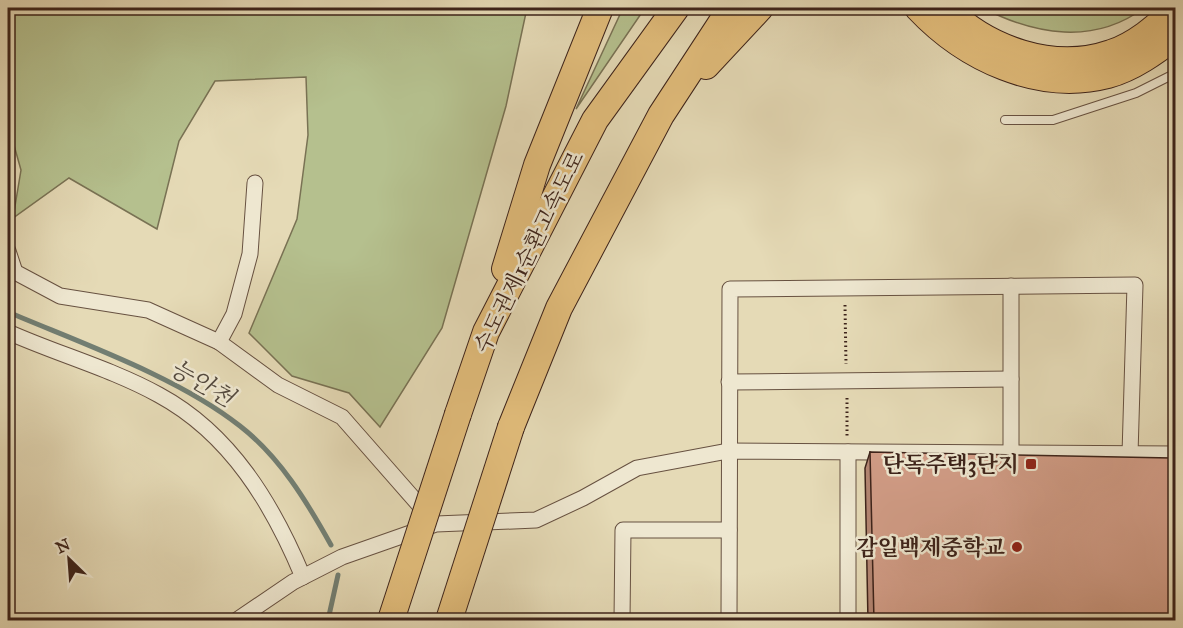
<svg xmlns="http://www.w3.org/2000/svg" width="1183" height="628" font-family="'IM FELL Great Primer','Noto Serif KR',serif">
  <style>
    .green { fill: #b5c08e; stroke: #797254; stroke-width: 1.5 }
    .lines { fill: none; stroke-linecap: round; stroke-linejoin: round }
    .stream { stroke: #727e72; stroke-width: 5 }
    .service-casing { stroke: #675141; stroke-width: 10 }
    .minor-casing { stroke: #675141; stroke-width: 17 }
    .motorway-casing { stroke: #3d231a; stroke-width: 28 }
    .path { stroke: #3d231a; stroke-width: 3; stroke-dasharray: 1.5 3; stroke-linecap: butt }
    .service { stroke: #eee7d0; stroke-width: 8 }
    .minor { stroke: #eee7d0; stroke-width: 15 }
    .motorway { stroke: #e2bd7b; stroke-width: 26 }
    .motorway-bridge-casing { stroke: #3d231a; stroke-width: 28; stroke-linecap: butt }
    .motorway-bridge { stroke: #e2bd7b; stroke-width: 26 }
    .wall { fill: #b48673; stroke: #3d231a; stroke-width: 1.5 }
    .building { fill: #d19c86; stroke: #3d231a; stroke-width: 1.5 }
    .poi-dot { fill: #8f2418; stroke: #eee7d0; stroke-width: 2 }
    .labels { text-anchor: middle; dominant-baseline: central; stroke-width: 5; stroke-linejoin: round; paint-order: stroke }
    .street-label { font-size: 22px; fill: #3d231a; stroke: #eee7d0 }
    .poi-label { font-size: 22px; font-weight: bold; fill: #3d231a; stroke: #eee7d0; text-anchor: end }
    .water-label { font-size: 24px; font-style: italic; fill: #53493e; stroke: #eee7d0 }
  </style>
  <rect width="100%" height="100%" fill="#e5dab6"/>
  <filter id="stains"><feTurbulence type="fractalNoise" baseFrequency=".00333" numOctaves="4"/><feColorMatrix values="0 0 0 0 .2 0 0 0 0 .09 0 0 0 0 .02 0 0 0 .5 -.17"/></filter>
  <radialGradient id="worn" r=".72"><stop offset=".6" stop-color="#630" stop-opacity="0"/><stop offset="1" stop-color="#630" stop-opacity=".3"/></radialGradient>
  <g class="green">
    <path d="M8 8H527L506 106 442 328 380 427 349 393 292 376 249 333 297 219 308 135 306 77 215 81 179 141 157 229 69 178 13 218 21 170 8 124Z"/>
    <path d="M623 8H645L576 109Z"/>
    <path d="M983 8H1144C1094 45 1035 35 983 8Z"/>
  </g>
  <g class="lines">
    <g class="stream">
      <path d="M8 312C81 343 178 377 240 426 280 457 307 502 331 545"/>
      <path d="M328 620 338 575"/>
    </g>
    <defs>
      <path id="service" d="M1005 120H1053L1136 93 1176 73"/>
      <g id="minor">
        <path d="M8 251 15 272 60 296 148 310 219 342 278 385 342 417 428 515"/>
        <path d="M1011 286V453"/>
        <path d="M8 332C57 354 112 369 159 395 231 434 273 505 303 577"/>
        <path d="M219 342 234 314 250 254 255 183"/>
        <path d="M729 382 1011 379"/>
        <path d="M848 452V620"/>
        <path d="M237 620 293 582 342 557 436 524 536 520 583 498 637 468 728 451 1176 454"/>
        <path d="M622 620 623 530H729"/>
        <path d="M729 620 730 289 1135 285 1130 454"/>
      </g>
      <g id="motorway">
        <path d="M918 8C965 58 1038 93 1108 75 1133 68 1155 52 1176 36"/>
        <path d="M946 8C987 49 1053 73 1111 53 1136 45 1157 26 1176 9"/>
        <path d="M706 66 760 8"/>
        <path d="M505 269 537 165 600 8"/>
        <path d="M458 414 486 332 595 120 676 8"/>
        <path d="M511 427 559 308 661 115 731 8"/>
      </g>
    </defs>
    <use href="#service" class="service-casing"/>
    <use href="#minor" class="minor-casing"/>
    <use href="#motorway" class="motorway-casing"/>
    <g class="path">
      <path d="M845 305 846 364"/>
      <path d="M847 398V436"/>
    </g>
    <use href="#service" class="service"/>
    <use href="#minor" class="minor"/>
    <use href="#motorway" class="motorway"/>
    <defs>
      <g id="motorway-bridge">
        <path d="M391 620 458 414"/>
        <path d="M449 620 511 427"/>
      </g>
    </defs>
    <use href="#motorway-bridge" class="motorway-bridge-casing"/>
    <use href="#motorway-bridge" class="motorway-bridge"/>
  </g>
  <path class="wall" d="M870 452 1174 621H868L865 468Z"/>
  <path class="building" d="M870 452 1171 458 1174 621H874Z"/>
  <g class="poi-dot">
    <rect x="1025" y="458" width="12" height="12" rx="3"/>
    <circle cx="1017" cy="547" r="6"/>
  </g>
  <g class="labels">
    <g class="street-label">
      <text transform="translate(529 252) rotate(-64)">수도권제1순환고속도로</text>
    </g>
    <g class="poi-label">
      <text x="1019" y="464">단독주택3단지</text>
      <text x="1005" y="547">감일백제중학교</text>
    </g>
    <g class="water-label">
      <text transform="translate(202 383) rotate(30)">능안천</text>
    </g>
  </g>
  <rect width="1183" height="628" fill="none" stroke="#e5dab6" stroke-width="30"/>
  <rect x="9" y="9" width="1165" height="610" fill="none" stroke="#3d231a" stroke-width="3"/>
  <rect x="15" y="15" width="1153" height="598" fill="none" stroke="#3d231a" stroke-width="1.5"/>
  <g transform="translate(69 559) rotate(335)" stroke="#eee7d0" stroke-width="4.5" paint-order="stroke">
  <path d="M0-4.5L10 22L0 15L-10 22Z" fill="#3d231a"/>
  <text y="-9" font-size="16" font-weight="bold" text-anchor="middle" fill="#3d231a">N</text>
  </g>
  <rect width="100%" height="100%" filter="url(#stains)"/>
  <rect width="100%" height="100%" fill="url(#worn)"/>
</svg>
